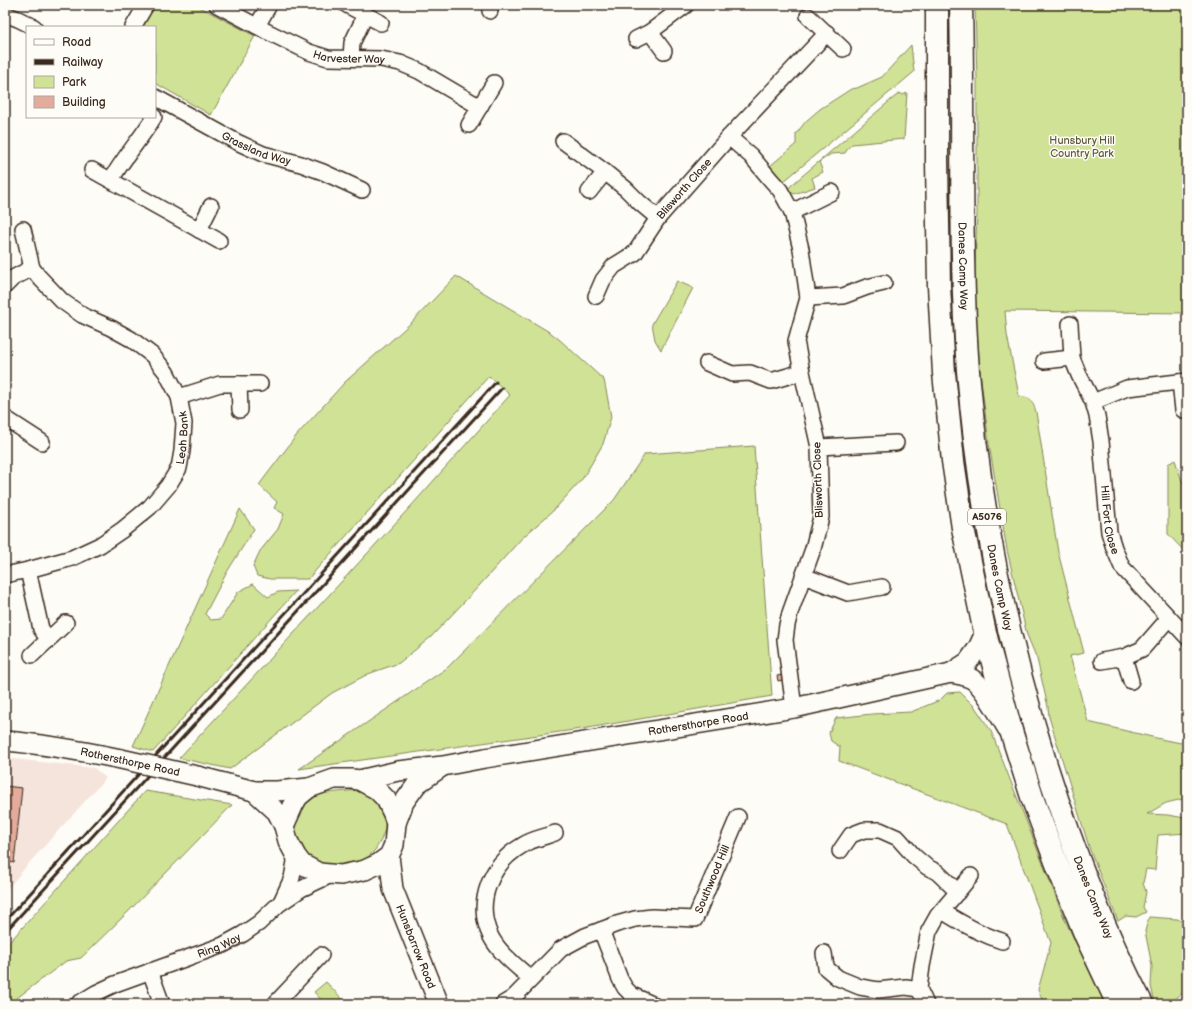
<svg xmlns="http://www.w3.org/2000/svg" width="1192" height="1009" font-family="'Balsamiq Sans',sans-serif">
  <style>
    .built { fill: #f5e4db }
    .green { fill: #d0e296; stroke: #86865a }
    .building { fill: #e3ab9b; stroke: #3b2a1e }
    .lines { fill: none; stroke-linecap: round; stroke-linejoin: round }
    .minor-casing { stroke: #3b2a1e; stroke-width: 18 }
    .tertiary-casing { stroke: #3b2a1e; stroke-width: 22 }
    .trunk-casing { stroke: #3b2a1e; stroke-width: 25 }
    .minor { stroke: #fdfcf7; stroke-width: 15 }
    .tertiary { stroke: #fdfcf7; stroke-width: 19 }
    .trunk { stroke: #fdfcf7; stroke-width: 22 }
    .rail { stroke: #3b2a1e; stroke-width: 3 }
    .tertiary-bridge-casing { stroke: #3b2a1e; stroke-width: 22; stroke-linecap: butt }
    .tertiary-bridge { stroke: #fdfcf7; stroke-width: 19 }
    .labels { text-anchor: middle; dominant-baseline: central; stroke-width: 3; stroke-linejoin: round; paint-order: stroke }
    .shield { fill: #fdfcf7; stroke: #75695f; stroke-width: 1 }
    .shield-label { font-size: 10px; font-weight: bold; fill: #3b2a1e }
    .street-label { font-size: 11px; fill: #3b2a1e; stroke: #fdfcf7 }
    .park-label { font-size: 11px; fill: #60583c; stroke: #fdfcf7 }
  </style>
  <rect width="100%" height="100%" fill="#fdfcf7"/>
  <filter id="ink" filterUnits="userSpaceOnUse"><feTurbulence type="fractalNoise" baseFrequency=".025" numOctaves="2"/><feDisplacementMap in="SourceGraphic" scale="8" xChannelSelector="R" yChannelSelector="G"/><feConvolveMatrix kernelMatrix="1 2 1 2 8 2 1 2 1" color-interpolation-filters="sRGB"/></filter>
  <g filter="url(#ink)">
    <path class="built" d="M5 758 94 768 106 778 29 863 5 892Z"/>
    <g class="green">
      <path d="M155 5H196L255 36 211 115 155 83V27H143Z"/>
      <path d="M975 5H1187V313L1005 311 1007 335 1019 396C1031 397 1033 401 1036 412L1058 552 1084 653 1070 656 1088 722 1165 740 1187 744V798L1166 803 1147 814 1168 815 1185 818 1187 817V833L1158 835 1155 870 1146 869 1143 883 1146 892 1143 907 1146 912 1136 917 1126 916 1118 921 1090 850 1049 717 1048 707 1037 659 1027 635 1007 550 989 444 980 371 974 292 977 213V80Z"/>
      <path d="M911 45 914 72 783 182 770 166 796 144V134L806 121 820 109 851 89 857 88 882 77Z"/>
      <path d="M900 93 903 95 907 93 904 139 852 144 848 148 845 153 831 154 819 162 823 172 812 178 815 187 794 194 787 189 892 99Z"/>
      <path d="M456 276 551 333 560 340 604 380 607 395 611 417 603 444 583 478 554 510 522 538 478 587 431 637 399 663 368 674 332 693 230 769 179 758 412 505 510 395 489 376 308 579H270L257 576 253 566 260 551 278 529 284 514 274 508 277 502 259 485 296 436 345 382 412 322Z"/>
      <path d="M677 281 693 288 661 350 655 340 652 324Z"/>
      <path d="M754 446 772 696 588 728 299 769 447 668 614 500 645 454Z"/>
      <path d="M1175 460 1182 481 1187 488V554L1168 534V464Z"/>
      <path d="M240 509 254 529 227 572 205 614 211 620 221 619 238 592 253 584 268 597 278 592 296 591 153 752 133 746Z"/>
      <path d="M960 692 975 707 991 731 1065 920 1105 1004H1044L1038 990 1051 943 1007 824 839 761 840 747 831 741 829 733 836 718 872 714 911 712 940 700 947 693Z"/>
      <path d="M359 790 367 794 374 800 385 819V829L381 840 375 850 368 857 359 862 329 866 319 863 310 858 302 849 298 840 295 824 305 803 314 797 326 793Z"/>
      <path d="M145 791 232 805 130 910 81 958 66 961 9 1004H5V947Z"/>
      <path d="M1149 917 1177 919 1187 923V990L1171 1002 1172 1004H1156L1154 999 1151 986 1152 966 1145 931Z"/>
      <path d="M326 982 347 1004H325L314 992Z"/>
    </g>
    <g class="building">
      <path d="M782 675 783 680 778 681 777 676Z"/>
      <path d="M5 786 22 788 14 863 5 861Z"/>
    </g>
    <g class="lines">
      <defs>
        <g id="minor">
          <path id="s1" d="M217 5 264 30 309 52 328 58 381 59 400 63 419 71 480 107"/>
          <path d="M347 5 381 23"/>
          <path d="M490 5V11"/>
          <path d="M5 14 18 19 34 27"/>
          <path d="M808 16 843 49"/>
          <path d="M257 26 269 5"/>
          <path d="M133 27 146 5"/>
          <path d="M650 32 664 51"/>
          <path d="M636 39 650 32 686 5"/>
          <path d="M351 58 352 43 365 16"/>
          <path id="s2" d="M155 97 237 142 263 154 301 164 323 172 362 190"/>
          <path d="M469 125 494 83"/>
          <path d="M729 137 751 156 771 180 780 190 792 212 801 249 808 298 796 341 802 372 819 447 821 517 813 549 790 613 787 625 785 640 794 708"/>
          <path d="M563 141 605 172 626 189 640 203 658 218"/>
          <path d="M92 170 219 241"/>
          <path d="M111 180C123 158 141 139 154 117"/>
          <path d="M589 192 605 172"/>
          <path d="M792 212 832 192"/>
          <path d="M199 230 211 206"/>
          <path d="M5 286 13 278 32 268"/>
          <path id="s3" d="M596 296 603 280 614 266 635 253 658 218 729 137 827 33"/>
          <path d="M808 298 843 296 867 287 884 283"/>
          <path id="s4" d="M1070 324 1072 358 1079 375 1093 402 1097 416 1101 441 1109 532 1114 548 1122 567 1187 637"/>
          <path d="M1044 361 1072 358"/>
          <path d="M707 363 732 374 750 373 771 381 802 372"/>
          <path d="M1180 382 1183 410"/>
          <path d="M239 384 240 410"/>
          <path d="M179 397 220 384H260"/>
          <path d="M1093 402 1127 388 1187 381"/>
          <path d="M5 418 42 442"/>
          <path d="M819 447 896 443"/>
          <path d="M28 570 41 629 49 640"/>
          <path id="s5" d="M5 575 28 570 72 558 100 545 122 530 150 507 168 486 179 468 182 451 184 423 179 397 166 372 152 355 131 339 111 328 82 315 62 301 39 277 32 268 23 229"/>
          <path d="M804 576 848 593 882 587"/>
          <path d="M32 655 66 623"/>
          <path d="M1124 657 1131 681"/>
          <path d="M1102 661 1124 657 1142 649 1169 618"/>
          <path d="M840 851 851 835 864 830H880L898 838 914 856 927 867 937 872 958 892"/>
          <path d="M281 902 292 878 296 856"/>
          <path d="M942 911C961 923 980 934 1002 941"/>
          <path d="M601 930 620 979 625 988 632 995 652 1004"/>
          <path d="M824 953 826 968 838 978 860 987 878 990 906 987 919 989 926 1004"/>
          <path d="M150 971 162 1004"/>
          <path d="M531 979C518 967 500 954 491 937 474 902 491 863 523 845 532 839 545 837 555 833"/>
          <path d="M919 989 922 966 929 931 938 915 971 876"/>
          <path id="s6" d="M78 1004 96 993 115 984 223 945 243 934 259 923 279 904 301 889 331 875"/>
          <path d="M275 1004 321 955"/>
          <path id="s7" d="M503 1004 513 998 561 949 585 936 617 924 635 919 652 917 695 919 738 817"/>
        </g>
        <g id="tertiary">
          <path d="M951 673 968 662 978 648 985 633"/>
          <path d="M5 741C44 744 82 751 121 759"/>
          <path d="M197 776 254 791H277L309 788"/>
          <path id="s8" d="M359 780 376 789 386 799 393 814 396 823 394 845 389 856 378 864 365 870 341 875 319 873 302 864 296 856 288 841 284 826 293 806 298 797 309 788 334 779H352L359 780 398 771 443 766 485 758 794 708 951 673C958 674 965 675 972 679 984 686 999 715 1007 728"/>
          <path d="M254 791 277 812 284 826"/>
          <path d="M396 823 404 802 417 784 440 768"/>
          <path id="s9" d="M389 856 393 889 439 1004"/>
        </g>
        <g id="trunk">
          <path d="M937 5V160L939 286 944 373 953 461 963 528 985 633 1012 734 1033 800 1058 867 1086 936 1118 1004"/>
          <path id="s10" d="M961 5C964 127 959 249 968 371 979 505 1006 637 1046 765 1072 847 1102 928 1142 1004"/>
        </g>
      </defs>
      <use href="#minor" class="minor-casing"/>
      <use href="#tertiary" class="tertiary-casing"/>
      <use href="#trunk" class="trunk-casing"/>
      <use href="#minor" class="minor"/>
      <use href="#tertiary" class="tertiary"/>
      <use href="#trunk" class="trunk"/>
      <g class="rail">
        <path d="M5 921 496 382"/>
        <path d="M5 932 502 388"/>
      </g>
      <defs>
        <path id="tertiary-bridge" d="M121 759 197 776"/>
      </defs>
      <use href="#tertiary-bridge" class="tertiary-bridge-casing"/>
      <use href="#tertiary-bridge" class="tertiary-bridge"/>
    </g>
  </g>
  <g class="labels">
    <rect class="shield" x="968" y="509" width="38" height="16" rx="3"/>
    <g class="shield-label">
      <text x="987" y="517">A5076</text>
    </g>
    <g class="street-label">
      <text stroke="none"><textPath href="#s1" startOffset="144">Harvester Way</textPath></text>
      <text stroke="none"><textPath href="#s2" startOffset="114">Grassland Way</textPath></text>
      <text stroke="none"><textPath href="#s3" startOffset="141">Blisworth Close</textPath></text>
      <text stroke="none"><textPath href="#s10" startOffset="261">Danes Camp Way</textPath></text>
      <text stroke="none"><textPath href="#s5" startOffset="242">Leah Bank</textPath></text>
      <text transform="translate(818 480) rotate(-92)">Blisworth Close</text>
      <text stroke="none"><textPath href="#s4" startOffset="202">Hill Fort Close</textPath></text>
      <text stroke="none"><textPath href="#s10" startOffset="585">Danes Camp Way</textPath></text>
      <text stroke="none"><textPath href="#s8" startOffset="672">Rothersthorpe Road</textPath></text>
      <text transform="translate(130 762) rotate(12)">Rothersthorpe Road</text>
      <text stroke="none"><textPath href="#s7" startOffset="264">Southwood Hill</textPath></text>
      <text stroke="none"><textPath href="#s10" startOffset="909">Danes Camp Way</textPath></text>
      <text stroke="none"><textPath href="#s6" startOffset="153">Ring Way</textPath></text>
      <text stroke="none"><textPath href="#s9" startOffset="95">Hunsbarrow Road</textPath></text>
    </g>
    <g class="park-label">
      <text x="1082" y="140">Hunsbury Hill<tspan x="1082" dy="13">Country Park</tspan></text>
    </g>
  </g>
  <rect width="1192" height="1009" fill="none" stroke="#fdfcf7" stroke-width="20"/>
  <rect x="10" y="10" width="1172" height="989" fill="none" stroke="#3b2a1e" stroke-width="1.5" filter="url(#ink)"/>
  <rect x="26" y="26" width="130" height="92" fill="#fdfcf7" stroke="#afa8a0"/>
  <rect x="34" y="39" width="20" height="6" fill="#fdfcf7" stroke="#afa8a0"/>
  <text x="62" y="46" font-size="12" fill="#3b2a1e">Road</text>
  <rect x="34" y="59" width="20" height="6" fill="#3b2a1e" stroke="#afa8a0"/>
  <text x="62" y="66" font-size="12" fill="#3b2a1e">Railway</text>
  <rect x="34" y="76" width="20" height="12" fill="#d0e296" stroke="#afa8a0"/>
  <text x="62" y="86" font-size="12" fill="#3b2a1e">Park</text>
  <rect x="34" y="96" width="20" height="12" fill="#e3ab9b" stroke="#afa8a0"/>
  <text x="62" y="106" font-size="12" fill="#3b2a1e">Building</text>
</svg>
